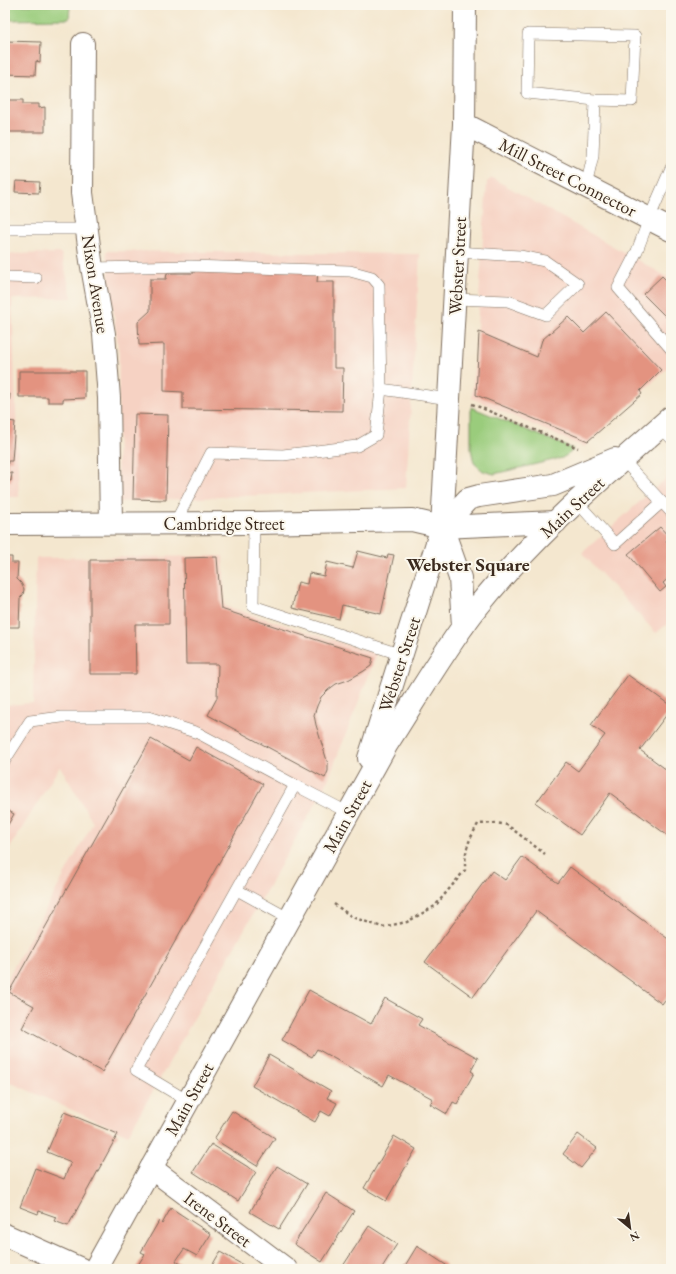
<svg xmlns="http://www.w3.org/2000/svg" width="676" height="1274" font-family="'EB Garamond',serif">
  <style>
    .built { fill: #f6d2c3 }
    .green { fill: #9acc7c; stroke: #6a7b4d }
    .building { fill: #e39380 }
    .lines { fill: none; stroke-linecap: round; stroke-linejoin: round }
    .service-casing { stroke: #7c6c5c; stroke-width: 12 }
    .minor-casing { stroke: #7c6c5c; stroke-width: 24 }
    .secondary-casing { stroke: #7c6c5c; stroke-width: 24 }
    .primary-casing { stroke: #7c6c5c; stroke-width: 24 }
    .path { stroke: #7c6c5c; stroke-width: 2.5; stroke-dasharray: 3 3; stroke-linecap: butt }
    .service { stroke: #fff; stroke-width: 11 }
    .minor { stroke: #fff; stroke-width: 22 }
    .secondary { stroke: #fff; stroke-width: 22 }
    .primary { stroke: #fff; stroke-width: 22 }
    .labels { text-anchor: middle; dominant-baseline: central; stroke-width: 4; stroke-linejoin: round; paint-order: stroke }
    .street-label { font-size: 18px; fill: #3b2a1e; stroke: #fbf7ec }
    .neighbourhood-label { font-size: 19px; font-weight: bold; fill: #3b2a1e; stroke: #fbf7ec }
  </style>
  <rect width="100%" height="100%" fill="#fbf7ec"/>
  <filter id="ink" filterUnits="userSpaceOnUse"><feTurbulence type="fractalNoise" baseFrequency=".025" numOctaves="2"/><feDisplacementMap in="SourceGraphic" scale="8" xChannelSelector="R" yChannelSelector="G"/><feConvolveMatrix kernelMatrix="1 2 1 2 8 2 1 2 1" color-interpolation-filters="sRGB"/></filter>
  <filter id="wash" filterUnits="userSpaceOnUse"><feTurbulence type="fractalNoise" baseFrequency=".012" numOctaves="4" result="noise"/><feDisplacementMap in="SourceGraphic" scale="16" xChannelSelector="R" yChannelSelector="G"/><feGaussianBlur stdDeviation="0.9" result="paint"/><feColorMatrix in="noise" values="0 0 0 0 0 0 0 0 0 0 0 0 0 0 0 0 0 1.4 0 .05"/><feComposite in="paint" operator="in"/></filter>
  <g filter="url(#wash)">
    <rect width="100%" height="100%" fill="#f4e7cf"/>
    <g class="built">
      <path d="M492 178 671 279V365L584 447 472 398 487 182Z"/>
      <path d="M106 251 420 254 406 488 117 502 119 354Z"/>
      <path d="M61 253 72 298 12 299 19 497H5V254Z"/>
      <path d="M671 474V621L656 633 582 553Z"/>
      <path d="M223 556 225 606 377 654 326 785 128 1135 5 1080V983L93 823 60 766 5 856V705L33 703 36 558Z"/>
    </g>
    <g class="green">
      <path d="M5 5H70L69 19 5 20Z"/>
      <path d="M471 407 573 449 570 453 562 458 494 474 483 471 474 463 471 449Z"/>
    </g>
    <g id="blocks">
      <g class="building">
        <path d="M5 41 41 42 40 62 36 61 35 75 5 74Z"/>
        <path d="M5 100H23V104H39V108L45 107V132H5Z"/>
        <path d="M16 181 40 182 39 193 15 192Z"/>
        <path d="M194 269 318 271 317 282H334V368H343L342 411 183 409V392L164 391V344L139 345 138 322 150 311V279H166L167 273H194Z"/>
        <path d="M662 276 671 285V322L643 294Z"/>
        <path d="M606 312 661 370 640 391 642 394 588 441 476 395 479 332 537 357 542 340 568 317 584 333Z"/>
        <path d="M19 371H85V398L63 399V402H48V397H19Z"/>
        <path d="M5 393 10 394 8 421 15 422 12 461H8L7 473H12L11 481 5 480Z"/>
        <path d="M135 414 168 415 166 500 133 499Z"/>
        <path d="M660 527 670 538 666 541 671 547V576L663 583 666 587 660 592 628 554Z"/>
        <path d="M358 551 387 558 388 554 394 555 381 614 342 605 339 619 292 608 298 582 307 584 309 573 324 576 327 562 353 568Z"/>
        <path d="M5 557H12V563H18L17 579 21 583 24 589 23 595 20 598 19 627H5Z"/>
        <path d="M217 557 221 609 373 658 371 666 364 671 348 680 336 684 328 690 321 697 317 706 314 715 316 725 328 764V771L325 778 208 715 217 698 218 664H186L184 558Z"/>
        <path d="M90 560H169V624H135L136 674H90Z"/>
        <path d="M628 675 671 706V709L640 750 671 773V838L610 793 580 835 536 803 566 762 578 771 605 735 591 725Z"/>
        <path d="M151 739 189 760 196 747 263 784 102 1072 22 1028 34 1006 9 992Z"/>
        <path d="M5 809 14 814 5 830Z"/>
        <path d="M522 857 558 883 570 867 671 941V992L662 1004 536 911 473 997 425 962 492 871 505 880Z"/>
        <path d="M309 990 371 1024 385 998 422 1019 418 1025 478 1058 471 1071 474 1073 457 1104 453 1102 447 1114 430 1104 433 1099 389 1075 383 1086 317 1049 312 1057 282 1040Z"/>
        <path d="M269 1055 331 1091 327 1098 337 1103 330 1116 321 1111 315 1122 252 1086Z"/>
        <path d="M232 1111 275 1138 257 1166 214 1139Z"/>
        <path d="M64 1112 118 1134 68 1226 54 1221 56 1217 39 1211 38 1214 20 1207 35 1168 64 1179 71 1162 47 1152Z"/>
        <path d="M578 1134 597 1148 581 1168 563 1154Z"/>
        <path d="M394 1136 416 1149 386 1201 364 1188Z"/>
        <path d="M211 1144 256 1172 238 1201 193 1172Z"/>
        <path d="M277 1166 307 1184 279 1229 250 1212Z"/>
        <path d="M326 1193 354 1211 322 1262 294 1244Z"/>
        <path d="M171 1208 211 1234 197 1256 184 1249 176 1261 189 1269H138L136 1268 145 1254 141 1252 159 1221 162 1224Z"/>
        <path d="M369 1226 397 1244 381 1269H341Z"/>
        <path d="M417 1246 446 1265 443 1269H403Z"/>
        <path d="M220 1252 250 1269H210Z"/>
      </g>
    </g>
  </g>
  <g filter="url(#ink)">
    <use href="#blocks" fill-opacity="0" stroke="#7c6c5c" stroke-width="1"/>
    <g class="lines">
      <defs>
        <g id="service">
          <path d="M671 168 649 219 637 251 618 288 671 349"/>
          <path d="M586 186 593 156 595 100 527 93 528 34 635 36 632 101 595 100"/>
          <path d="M5 229H87"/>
          <path d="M92 268 191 266 350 271 372 277 379 285 381 389 449 399"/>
          <path d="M5 277 36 278"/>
          <path d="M455 299 508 301 546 315 578 284 545 261 520 256 457 252"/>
          <path d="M660 427 671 438"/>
          <path d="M623 460 671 512"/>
          <path d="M577 502 615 544 662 502"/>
          <path d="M175 523 211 453 283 455 357 446 376 435 381 389"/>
          <path d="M254 523 253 606 402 655"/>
          <path d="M5 760 30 721 62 717H148L198 733 295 785"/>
          <path d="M237 890 290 919"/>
          <path d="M188 1101 136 1070 295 785 349 813"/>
        </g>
        <g id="minor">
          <path d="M83 44 82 193 91 261 104 334 109 398 111 523"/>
          <path d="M151 1168 286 1269"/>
          <path d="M5 1235 81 1269"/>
        </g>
        <g id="secondary">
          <path d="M464 124 671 230"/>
          <path d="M442 527 464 124 465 5"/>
        </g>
        <g id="primary">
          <path d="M5 524 254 523 412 520 442 527 556 522"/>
          <path d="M442 527 460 578 463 626"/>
          <path d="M369 758 442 527 468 499 479 496 553 485 615 459"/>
          <path d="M95 1269 387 744C416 699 442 653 475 610 532 538 602 478 671 417"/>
        </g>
      </defs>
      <use href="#service" class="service-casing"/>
      <use href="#minor" class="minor-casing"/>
      <use href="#secondary" class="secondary-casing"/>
      <use href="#primary" class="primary-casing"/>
      <g class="path">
        <path d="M472 404 578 448"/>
        <path d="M334 904 352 917 382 927 407 922 435 906 465 870C465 848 468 842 478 824L496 823 507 825 545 854"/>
      </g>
      <use href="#service" class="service"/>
      <use href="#minor" class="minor"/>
      <use href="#secondary" class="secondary"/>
      <use href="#primary" class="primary"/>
    </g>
  </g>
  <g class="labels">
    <g class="street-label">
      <text transform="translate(568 177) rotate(27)">Mill Street Connector</text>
      <text transform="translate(457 266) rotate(-87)">Webster Street</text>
      <text transform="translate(96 284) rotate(81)">Nixon Avenue</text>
      <text transform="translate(572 507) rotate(-43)">Main Street</text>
      <text x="224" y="523">Cambridge Street</text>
      <text transform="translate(399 664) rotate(-72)">Webster Street</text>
      <text transform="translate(347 816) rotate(-61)">Main Street</text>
      <text transform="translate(189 1099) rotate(-61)">Main Street</text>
      <text transform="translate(218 1219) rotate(37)">Irene Street</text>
    </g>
    <g class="neighbourhood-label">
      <text x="468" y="564">Webster Square</text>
    </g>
  </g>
  <rect width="676" height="1274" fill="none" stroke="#fbf7ec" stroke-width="20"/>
  <g transform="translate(630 1228) rotate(151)" stroke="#fbf7ec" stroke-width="3" paint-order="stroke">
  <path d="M0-3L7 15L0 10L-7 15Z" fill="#3b2a1e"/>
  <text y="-6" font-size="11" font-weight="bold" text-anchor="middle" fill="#3b2a1e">N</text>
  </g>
</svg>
